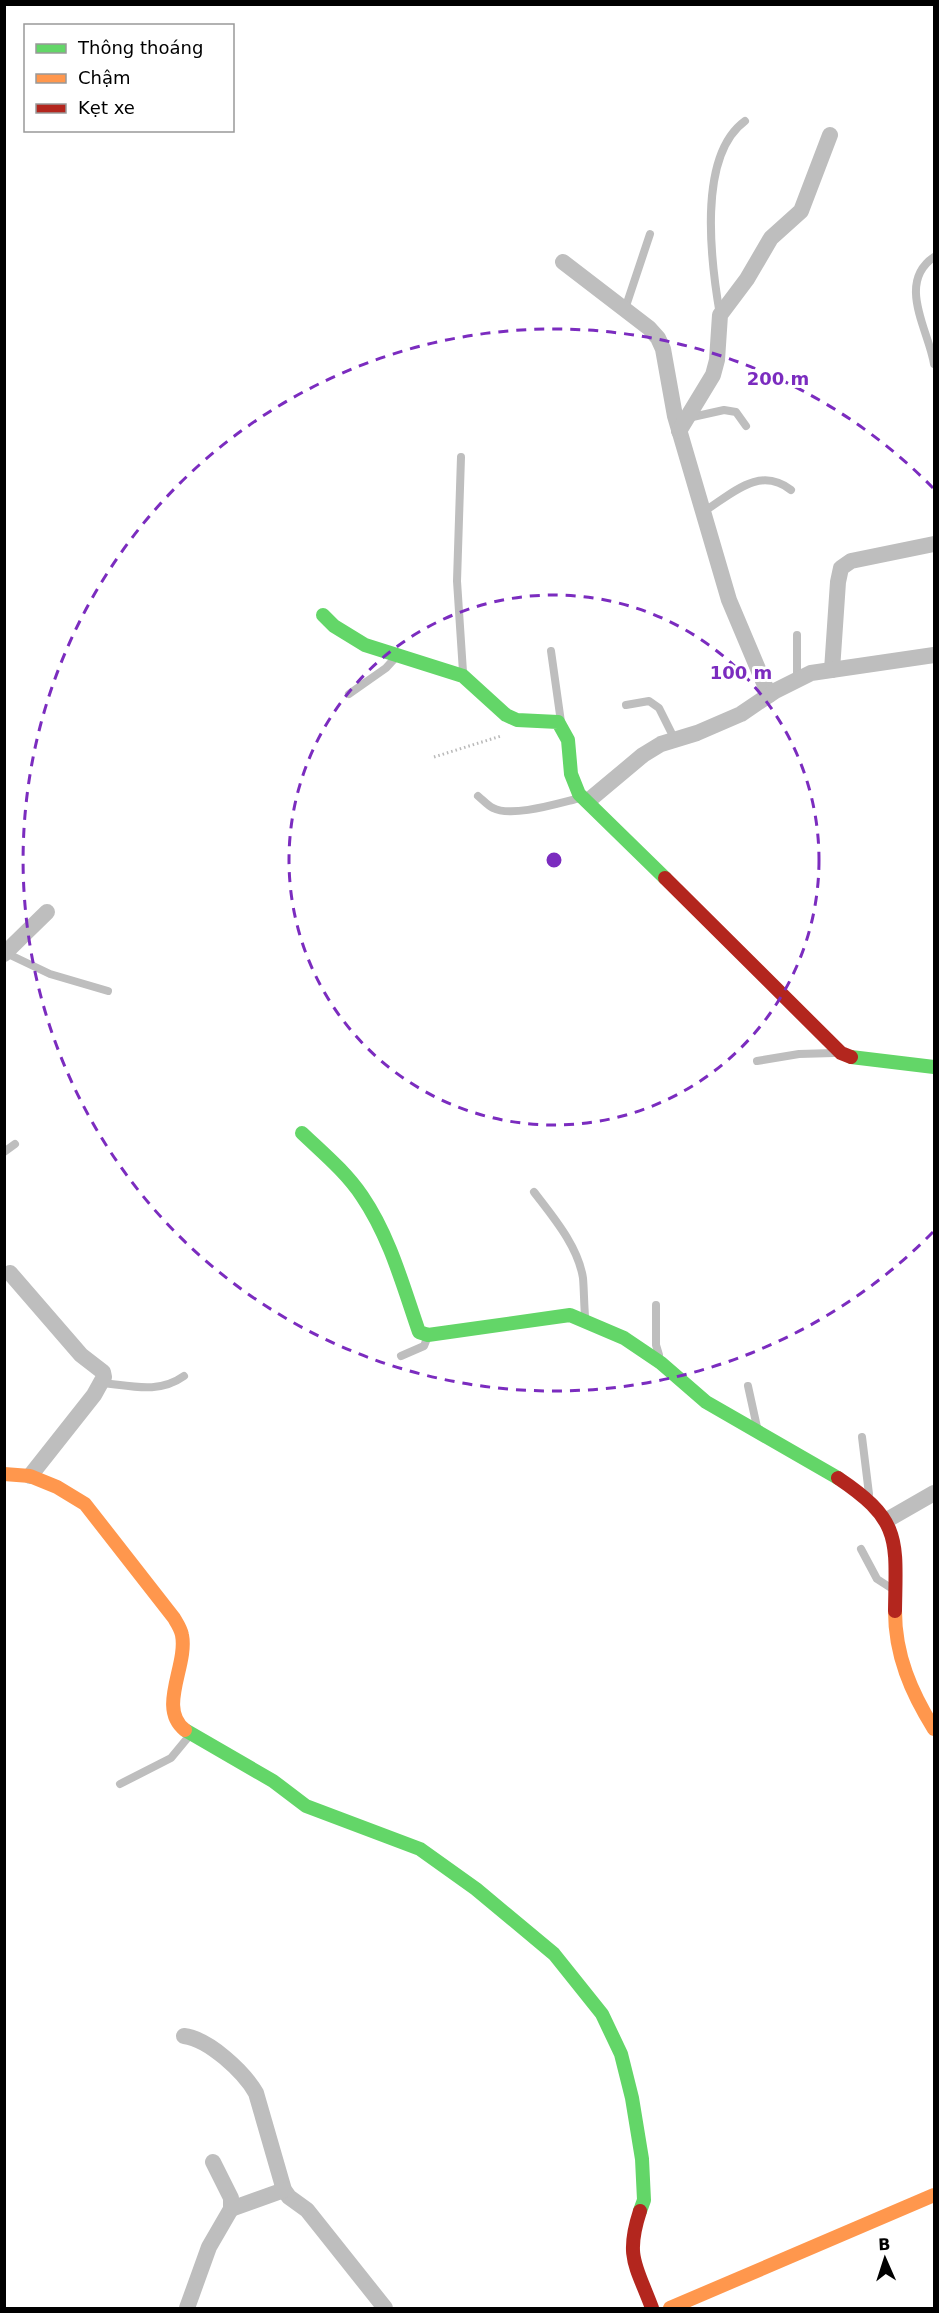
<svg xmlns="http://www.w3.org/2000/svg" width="939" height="2313" font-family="'DejaVu Sans',sans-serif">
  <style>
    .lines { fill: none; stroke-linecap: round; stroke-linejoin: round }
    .path { stroke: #b9b9b9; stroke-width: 3; stroke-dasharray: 1.5 3; stroke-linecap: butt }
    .lane { stroke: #bebebe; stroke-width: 8 }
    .street { stroke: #bebebe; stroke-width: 16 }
    .fast { stroke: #63d668; stroke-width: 14 }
    .slow { stroke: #ff974d; stroke-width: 14 }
    .jam { stroke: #b3261e; stroke-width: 14 }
    .ring { fill: none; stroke: #7b2cbf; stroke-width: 3; stroke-dasharray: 10 8 }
    .centre { fill: #7b2cbf; stroke: #fff; stroke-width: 3 }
    .ring-label { font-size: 18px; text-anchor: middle; font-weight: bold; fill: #7b2cbf; stroke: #fff; stroke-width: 6; stroke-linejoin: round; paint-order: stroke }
  </style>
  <rect width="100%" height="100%" fill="#fff"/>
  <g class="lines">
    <path class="path" d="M434 757 501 736"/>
    <g class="lane">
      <path d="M934 257C896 283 929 331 934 364"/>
      <path d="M625 309 650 234"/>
      <path d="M720 315C711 263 697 156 745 121"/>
      <path d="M688 418 724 410 736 412 746 426"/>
      <path d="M461 457 457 581 463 672"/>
      <path d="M703 512C732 494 759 465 791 490"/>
      <path d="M797 635V680"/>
      <path d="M551 651 561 722"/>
      <path d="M349 694 386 668 396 657"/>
      <path d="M626 705 649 701 659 708 675 740"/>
      <path d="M478 796C483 800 488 806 493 808 512 818 559 803 580 798"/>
      <path d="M6 953 50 974 108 991"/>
      <path d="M757 1061 799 1054 834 1053"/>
      <path d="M4 1152 15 1144"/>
      <path d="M534 1192C553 1217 578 1246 583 1278 584 1290 584 1303 585 1316"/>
      <path d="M656 1305V1345L659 1355"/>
      <path d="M401 1356 424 1346 428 1336"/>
      <path d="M103 1383C132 1386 159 1394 184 1376"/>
      <path d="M748 1386 757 1427"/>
      <path d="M862 1437 869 1494"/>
      <path d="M861 1549 877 1579 891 1588"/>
      <path d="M120 1784 171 1758 190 1735"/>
    </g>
    <g class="street">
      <path d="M563 262 649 328 658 338 663 349 675 416 729 600 769 695"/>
      <path d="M679 431 713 375 717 360 720 315 747 279 771 238 801 211 830 135"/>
      <path d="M832 670 838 582 841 568 851 561 934 544"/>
      <path d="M588 801 643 755 661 744 697 733 741 714 775 691 811 673 934 655"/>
      <path d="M4 954 47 912"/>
      <path d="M10 1273 81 1355 103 1372 104 1377 94 1395 30 1476"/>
      <path d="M887 1520 934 1493"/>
      <path d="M184 2036C209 2039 244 2072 256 2093L284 2190 289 2197 307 2210 385 2308"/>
      <path d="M231 2209 284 2190"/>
      <path d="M187 2308 209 2247 231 2209V2198L213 2162"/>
    </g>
    <g class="fast">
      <path d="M323 615 334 626 365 645 463 676 506 715 517 720 558 722 568 740 571 774 579 794 665 878"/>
      <path d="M851 1057 934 1067"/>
      <path d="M302 1133C323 1153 346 1172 362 1196 390 1237 403 1286 419 1332L428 1335 570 1315 624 1338 661 1363 706 1402 838 1478"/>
      <path d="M185 1730 273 1781 306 1806 420 1849 476 1889 554 1954 602 2014 621 2054 632 2098 642 2159 644 2200 640 2211"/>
    </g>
    <g class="slow">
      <path d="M4 1474 30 1476 57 1487 85 1504 174 1618C177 1623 181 1629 182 1635 188 1666 157 1708 185 1730"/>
      <path d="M895 1611C895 1655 911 1692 934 1729"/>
      <path d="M670 2308 934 2195"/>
    </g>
    <g class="jam">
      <path d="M665 878 841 1053 851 1057"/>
      <path d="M838 1478C902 1521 896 1539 895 1611"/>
      <path d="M640 2211C625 2257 636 2265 652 2308"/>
    </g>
  </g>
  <g class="ring">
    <circle cx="554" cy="860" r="265"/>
    <path d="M933 1232A531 531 0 1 1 933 488"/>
  </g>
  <circle cx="554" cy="860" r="9" class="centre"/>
  <g class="ring-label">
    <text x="778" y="385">200 m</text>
    <text x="741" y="679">100 m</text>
  </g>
  <rect width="939" height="2313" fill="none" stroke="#000000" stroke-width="12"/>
  <rect x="24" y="24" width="210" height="108" fill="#ffffff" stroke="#999999" stroke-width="1.5"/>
  <rect x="36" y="44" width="30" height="9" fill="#63d668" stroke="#999999" stroke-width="1.5"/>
  <text x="78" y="54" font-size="18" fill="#000000">Thông thoáng</text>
  <rect x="36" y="74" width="30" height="9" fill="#ff974d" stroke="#999999" stroke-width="1.5"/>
  <text x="78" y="84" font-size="18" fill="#000000">Chậm</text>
  <rect x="36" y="104" width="30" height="9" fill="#b3261e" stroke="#999999" stroke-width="1.5"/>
  <text x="78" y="114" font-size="18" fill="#000000">Kẹt xe</text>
  <g transform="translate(885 2259) rotate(357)" stroke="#ffffff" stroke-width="4.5" paint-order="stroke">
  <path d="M0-4.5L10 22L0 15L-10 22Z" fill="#000000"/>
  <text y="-9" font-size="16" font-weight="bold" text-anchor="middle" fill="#000000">B</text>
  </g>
</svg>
